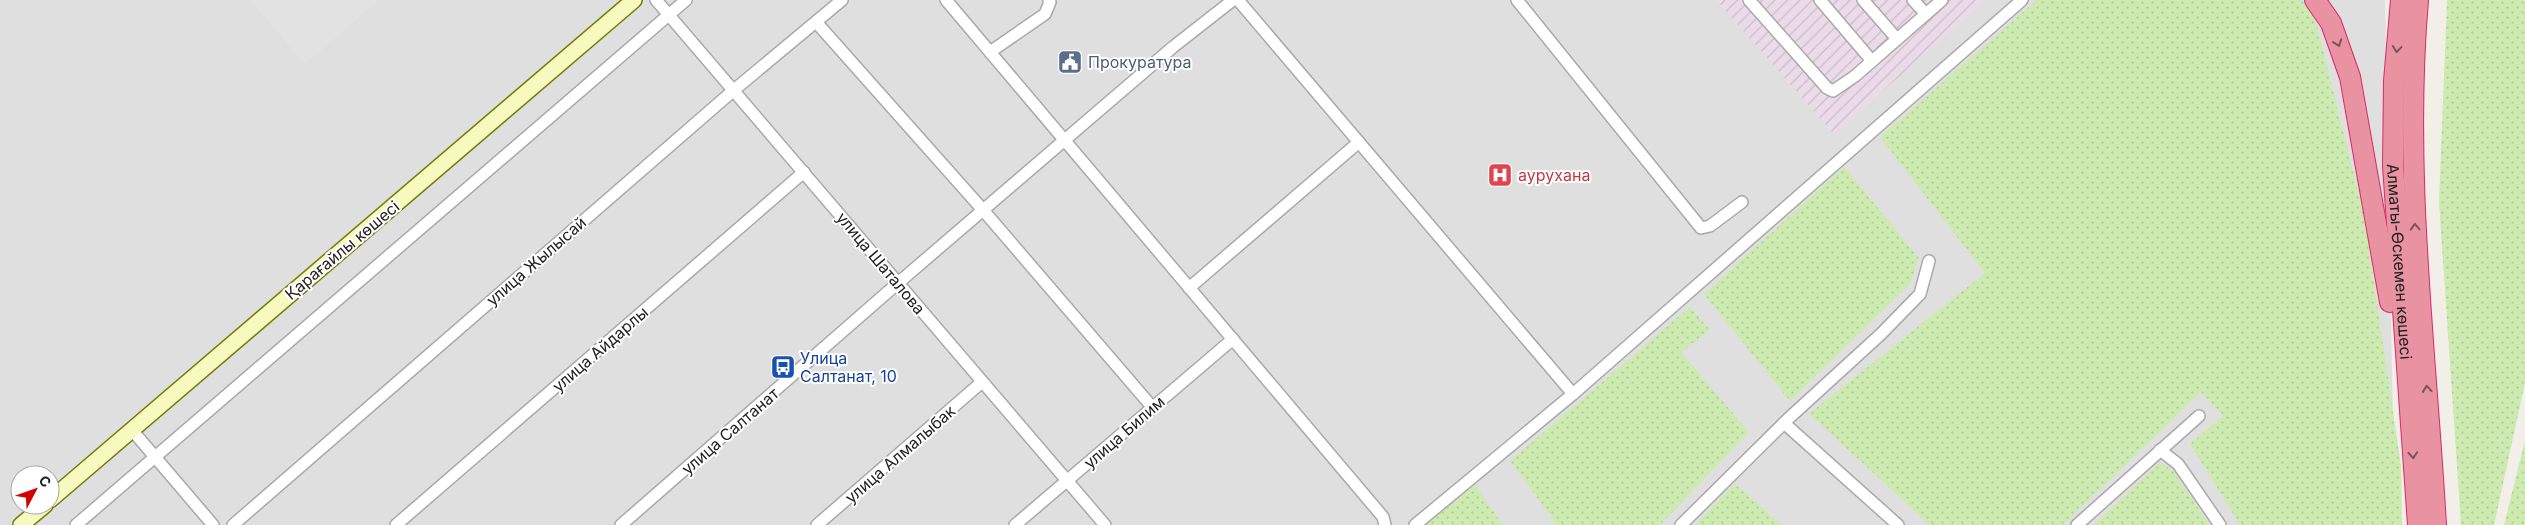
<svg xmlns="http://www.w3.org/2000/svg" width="2525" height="525" font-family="Inter,sans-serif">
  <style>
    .residential { fill: #e0dfdf; fill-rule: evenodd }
    .industrial { fill: url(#industrial-furrows) }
    .grass { fill: url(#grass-dots) }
    .parking { fill: #e2e2e2 }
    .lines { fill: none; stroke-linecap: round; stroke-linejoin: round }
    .street-casing { stroke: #a9a9a9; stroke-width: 14 }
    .secondary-casing { stroke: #707d05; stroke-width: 18 }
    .highway-casing { stroke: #dc2a67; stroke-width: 22 }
    .street { stroke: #fff; stroke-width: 11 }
    .secondary { stroke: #f7fabf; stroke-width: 15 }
    .highway { stroke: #e892a2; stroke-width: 20 }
    .oneway { stroke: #7b545c }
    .labels { text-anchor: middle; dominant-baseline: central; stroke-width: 4; stroke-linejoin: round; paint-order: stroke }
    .service-label { font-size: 16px; fill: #4e5e75; stroke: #fff; text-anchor: start }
    .health-label { font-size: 16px; fill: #be3a42; stroke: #fff; text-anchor: start }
    .street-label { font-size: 16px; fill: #222; stroke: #fff }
    .transit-label { font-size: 16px; fill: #164399; stroke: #fff; text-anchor: start }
  </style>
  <defs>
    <pattern id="industrial-furrows" width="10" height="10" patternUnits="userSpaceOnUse" patternTransform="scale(1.25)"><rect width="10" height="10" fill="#ebdbe8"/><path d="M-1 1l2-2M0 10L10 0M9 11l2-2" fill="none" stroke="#c9bcc7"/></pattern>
    <pattern id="grass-dots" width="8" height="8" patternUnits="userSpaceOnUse" patternTransform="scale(1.25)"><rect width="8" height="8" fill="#cdebb0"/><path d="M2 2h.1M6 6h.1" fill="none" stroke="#b0c997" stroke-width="1.8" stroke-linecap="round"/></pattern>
  </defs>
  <rect width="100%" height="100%" fill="#f2efe9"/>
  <path class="residential" d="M0 0H2385L2395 525H0ZM20 475H50V505H20Z"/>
  <path class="industrial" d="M1716 0H1986L1834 134Z"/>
  <g class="grass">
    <path d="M2037 0H2301L2314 14 2364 215 2401 466 2402 525H2240L2190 444 2223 416 2201 392 2063 525H1930L1809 414 1985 273 1880 137Z"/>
    <path d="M2447 0H2525V383L2494 525H2461L2439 203Z"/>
    <path d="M1844 167 1919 258 1910 284 1790 401 1704 294Z"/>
    <path d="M1690 307 1710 330 1681 352 1749 432 1660 525H1557L1510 461Z"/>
    <path d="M2525 441V525H2504Z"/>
    <path d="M2160 462 2173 471 2210 525H2094Z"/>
    <path d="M1735 484 1782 525H1695Z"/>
    <path d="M1475 485 1503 525H1426Z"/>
  </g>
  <path class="parking" d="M250 0H379L305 64Z"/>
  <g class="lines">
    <defs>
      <g id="street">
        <path d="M656 0 1105 525"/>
        <path d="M946 0 1383 517 1385 525"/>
        <path d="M1238 0 1573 394"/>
        <path d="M1517 0 1701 228 1710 226 1742 202"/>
        <path d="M1749 0 1827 88 1833 91 1855 76 1942 0"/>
        <path d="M1820 0 1872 61"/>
        <path d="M1863 0 1897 39"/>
        <path d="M1913 0 1926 14"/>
        <path d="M816 22 983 210 1153 408"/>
        <path d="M990 52 1045 14 1050 2 1049 0"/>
        <path d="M1189 288 1359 142"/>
        <path d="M1784 423 1898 525"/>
        <path d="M132 430 213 525"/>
        <path d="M2160 450 2178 464 2220 525"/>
        <path d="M76 525 686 0"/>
        <path d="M233 525 734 90 842 0"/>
        <path d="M396 525 804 172"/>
        <path d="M621 525 898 283 1173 47 1233 0"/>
        <path d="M817 525 982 382"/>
        <path d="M1015 525 1233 339"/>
        <path d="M1415 525 1573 394 2022 0"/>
        <path d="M1681 525 1789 418 1881 334 1920 294 1929 261"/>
        <path d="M2077 525 2199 416"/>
      </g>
      <g id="secondary">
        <path d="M50 500 634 0"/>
        <path d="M21 525 45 505"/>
      </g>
      <g id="highway">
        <path d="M2315 0 2331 23 2350 77 2390 302"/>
        <path id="s1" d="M2401 0 2394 81 2393 166 2418 525"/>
        <path d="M2418 0C2403 175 2426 350 2436 525"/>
      </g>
    </defs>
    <use href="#street" class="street-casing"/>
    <use href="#secondary" class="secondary-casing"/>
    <use href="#highway" class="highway-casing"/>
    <use href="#street" class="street"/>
    <use href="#secondary" class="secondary"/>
    <use href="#highway" class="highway"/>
  </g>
  <defs><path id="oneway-chevron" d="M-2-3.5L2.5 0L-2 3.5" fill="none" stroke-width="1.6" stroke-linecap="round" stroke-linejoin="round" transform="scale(1.25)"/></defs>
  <g class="oneway">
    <use href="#oneway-chevron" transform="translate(2338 43) rotate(70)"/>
    <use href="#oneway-chevron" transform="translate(2397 49) rotate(95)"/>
    <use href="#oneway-chevron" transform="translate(2415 227) rotate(-92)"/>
    <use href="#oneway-chevron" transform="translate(2427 389) rotate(-95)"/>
    <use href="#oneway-chevron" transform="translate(2413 455) rotate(86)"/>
  </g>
  <defs>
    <symbol id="civic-square" viewBox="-11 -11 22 22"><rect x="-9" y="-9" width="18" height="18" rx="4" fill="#5c6f8a" stroke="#fff"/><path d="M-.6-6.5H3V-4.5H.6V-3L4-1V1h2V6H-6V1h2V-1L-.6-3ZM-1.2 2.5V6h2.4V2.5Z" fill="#fff"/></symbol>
    <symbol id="hospital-square" viewBox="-11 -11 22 22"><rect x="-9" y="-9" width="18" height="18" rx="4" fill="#e0444e" stroke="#fff"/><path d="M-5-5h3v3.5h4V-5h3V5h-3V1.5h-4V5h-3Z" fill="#fff"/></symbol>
    <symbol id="bus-square" viewBox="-11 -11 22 22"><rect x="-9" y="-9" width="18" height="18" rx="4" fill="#1a4fb4" stroke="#fff"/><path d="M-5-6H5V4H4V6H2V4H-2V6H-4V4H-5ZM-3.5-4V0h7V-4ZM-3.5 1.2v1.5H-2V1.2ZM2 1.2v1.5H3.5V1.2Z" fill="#fff"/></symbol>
  </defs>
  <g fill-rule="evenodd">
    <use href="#civic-square" x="1056" y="48" width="28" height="28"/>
    <use href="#hospital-square" x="1486" y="161" width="28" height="28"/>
    <use href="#bus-square" x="769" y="353" width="28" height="28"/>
  </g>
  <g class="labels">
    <g class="service-label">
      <text x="1088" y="62">Прокуратура</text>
    </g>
    <g class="health-label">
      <text x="1518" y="175">аурухана</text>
    </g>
    <g class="street-label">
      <text transform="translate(342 250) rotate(-40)">Қарағайлы көшесі</text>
      <text transform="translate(536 261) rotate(-41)">улица Жылысай</text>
      <text transform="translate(881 263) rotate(50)">улица Шаталова</text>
      <text stroke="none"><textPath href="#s1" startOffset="262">Алматы-Өскемен көшесі</textPath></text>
      <text transform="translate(600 349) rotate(-41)">улица Айдарлы</text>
      <text transform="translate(730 431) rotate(-41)">улица Салтанат</text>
      <text transform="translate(1124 432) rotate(-41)">улица Билим</text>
      <text transform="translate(900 454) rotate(-41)">улица Алмалыбак</text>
    </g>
    <g class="transit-label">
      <text x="800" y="358">Улица<tspan x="800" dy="18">Салтанат, 10</tspan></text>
    </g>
  </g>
  <g transform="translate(35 490) rotate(49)"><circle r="24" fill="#ffffff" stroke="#a7a7a7"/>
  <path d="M0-4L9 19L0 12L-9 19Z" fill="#d40000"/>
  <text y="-8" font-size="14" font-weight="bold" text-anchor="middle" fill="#222222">С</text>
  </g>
</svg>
